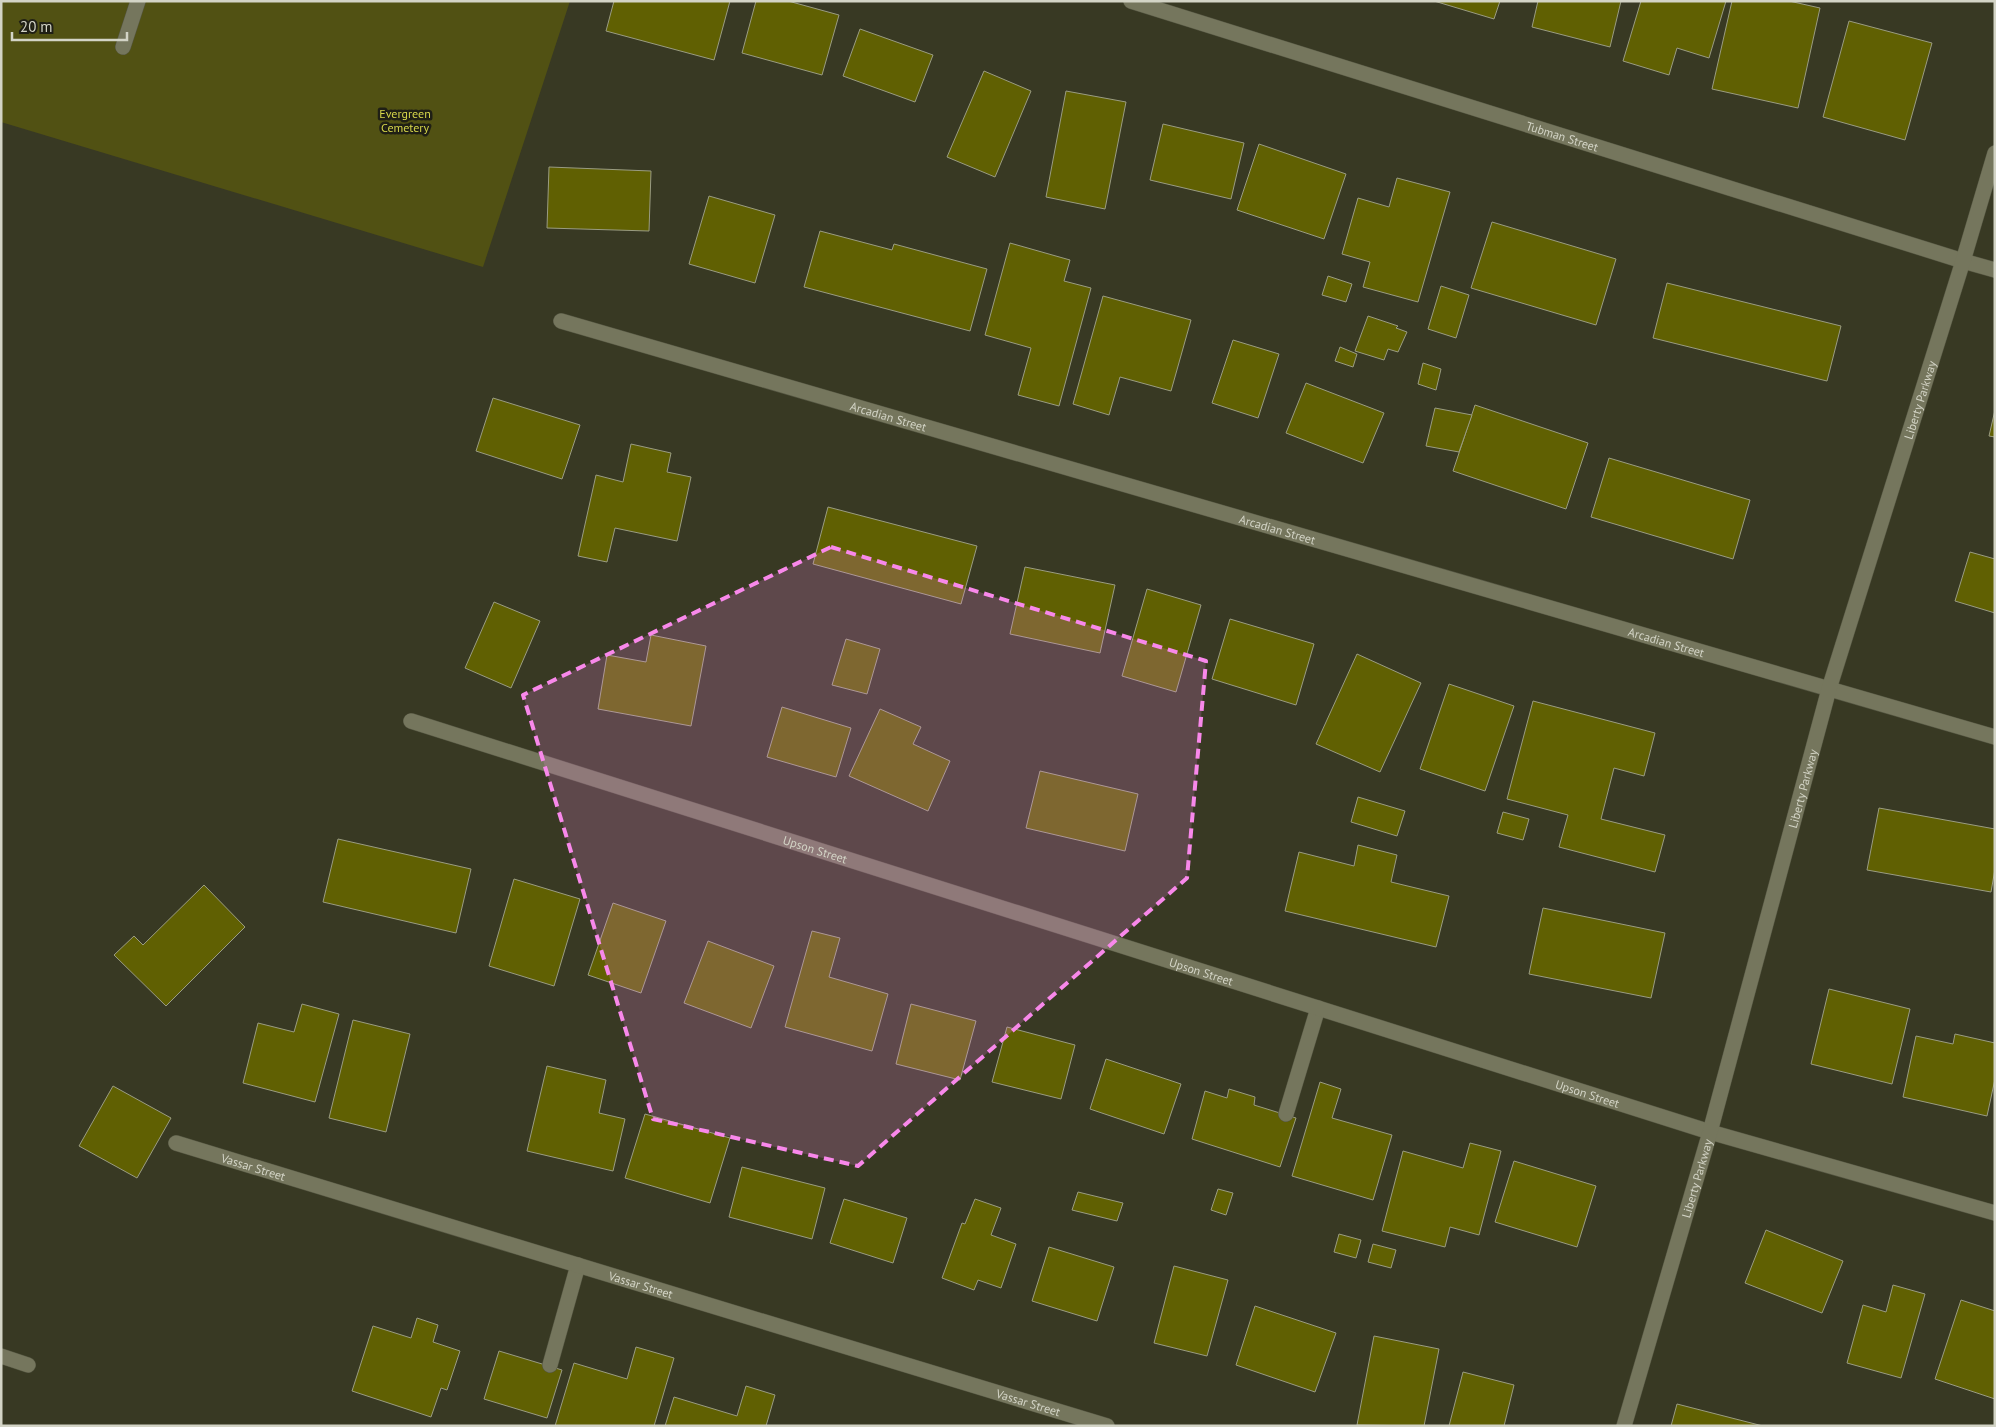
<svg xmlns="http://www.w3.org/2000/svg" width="1996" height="1427" font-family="'PT Sans',sans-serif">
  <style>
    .green { fill: #515113 }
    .building { fill: #606002; stroke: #9a9c82 }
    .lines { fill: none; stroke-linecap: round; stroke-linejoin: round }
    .service-casing { stroke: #555642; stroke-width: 16 }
    .minor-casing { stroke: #555642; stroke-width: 16 }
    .tertiary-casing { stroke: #555642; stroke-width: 16 }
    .service { stroke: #75765d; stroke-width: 15 }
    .minor { stroke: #75765d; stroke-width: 15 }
    .tertiary { stroke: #75765d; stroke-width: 15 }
    .marked { fill: #f888ea; fill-opacity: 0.2; stroke: #f888ea; stroke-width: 4; stroke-dasharray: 10 6; stroke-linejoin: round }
    .labels { text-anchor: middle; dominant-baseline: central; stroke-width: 5; stroke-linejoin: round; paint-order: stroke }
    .park-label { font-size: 12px; fill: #d6d64a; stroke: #1f1f15 }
    .street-label { font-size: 12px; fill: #d3d4c6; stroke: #1f1f15 }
  </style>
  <rect width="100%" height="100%" fill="#383923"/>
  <path class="green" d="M1 1H570L483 267 1 122Z"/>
  <g class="building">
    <path d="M614 1H730L714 60 606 31Z"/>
    <path d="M756 1H788L839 15 822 75 742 53Z"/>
    <path d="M1434 1H1500L1494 19Z"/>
    <path d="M1538 1H1621L1610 47 1532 27Z"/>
    <path d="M1641 1H1726L1709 58 1677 48 1669 75 1623 61Z"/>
    <path d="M1732 1H1789L1820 8 1798 108 1712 89Z"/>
    <path d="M1849 21 1932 43 1905 140 1823 117Z"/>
    <path d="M860 29 933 55 915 102 843 76Z"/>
    <path d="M984 71 1031 91 995 177 947 157Z"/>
    <path d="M1066 91 1126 102 1105 209 1046 197Z"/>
    <path d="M1163 124 1244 143 1231 199 1150 180Z"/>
    <path d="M1259 144 1346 174 1324 239 1237 210Z"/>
    <path d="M549 167 651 171 649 231 547 228Z"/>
    <path d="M1397 178 1450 192 1418 302 1363 287 1370 262 1342 254 1358 198 1389 207Z"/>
    <path d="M709 196 775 215 755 283 689 264Z"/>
    <path d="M1492 222 1616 259 1596 325 1471 288Z"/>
    <path d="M820 231 892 250 894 244 987 269 970 331 804 287Z"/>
    <path d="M1010 243 1070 260 1064 281 1091 288 1059 406 1018 395 1031 348 985 335Z"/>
    <path d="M1328 276 1352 284 1346 302 1322 295Z"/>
    <path d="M1667 283 1841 326 1827 381 1653 338Z"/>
    <path d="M1441 286 1469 295 1456 338 1428 329Z"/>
    <path d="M1103 296 1191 320 1171 391 1120 377 1109 415 1073 404Z"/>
    <path d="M1368 316 1398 326 1396 328 1407 332 1398 352 1388 349 1384 360 1355 351Z"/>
    <path d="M1233 340 1279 354 1258 418 1212 403Z"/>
    <path d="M1340 347 1357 354 1353 367 1335 361Z"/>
    <path d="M1423 363 1441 369 1436 390 1418 384Z"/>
    <path d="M1306 383 1384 413 1363 463 1286 433Z"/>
    <path d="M493 398 580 425 562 479 476 451Z"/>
    <path d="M1475 405 1588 443 1566 509 1453 471Z"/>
    <path d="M1435 408 1472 415 1459 452 1426 446Z"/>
    <path d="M1995 410V437L1989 436Z"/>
    <path d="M631 444 671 453 667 472 691 477 677 541 615 528 607 562 578 556 596 475 623 482Z"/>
    <path d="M1609 458 1750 500 1733 559 1591 517Z"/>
    <path d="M828 507 977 546 961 604 813 564Z"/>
    <path d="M1970 552 1995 559V613L1955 601Z"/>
    <path d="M1025 567 1115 585 1100 653 1010 634Z"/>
    <path d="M1147 589 1201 605 1176 692 1122 676Z"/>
    <path d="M494 602 540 621 511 688 465 668Z"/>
    <path d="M1230 619 1314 644 1296 705 1212 679Z"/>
    <path d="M651 635 706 646 691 726 598 709 607 655 646 662Z"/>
    <path d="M846 639 880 649 867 694 832 685Z"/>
    <path d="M1357 654 1421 683 1380 772 1316 744Z"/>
    <path d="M1449 684 1514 706 1485 791 1420 769Z"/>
    <path d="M1533 701 1655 733 1644 776 1614 768 1601 819 1665 835 1655 872 1559 847 1568 815 1507 799Z"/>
    <path d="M782 707 851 728 836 777 767 757Z"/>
    <path d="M880 709 921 727 913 744 950 761 928 811 849 776Z"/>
    <path d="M1040 771 1138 794 1125 851 1026 828Z"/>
    <path d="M1358 797 1405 811 1397 836 1351 822Z"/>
    <path d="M1879 808 1995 829V869L1991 892 1867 870Z"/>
    <path d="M1503 812 1529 819 1523 840 1497 833Z"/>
    <path d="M338 839 471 869 456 933 323 902Z"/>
    <path d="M1358 845 1397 855 1391 882 1449 896 1436 947 1285 911 1299 852 1354 866Z"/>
    <path d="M514 879 580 899 554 986 489 966Z"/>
    <path d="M204 885 245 927 166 1006 114 955 134 936 143 945Z"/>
    <path d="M613 903 666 921 641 993 588 975Z"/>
    <path d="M1543 908 1665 933 1651 998 1529 974Z"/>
    <path d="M812 931 840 938 829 977 888 994 872 1051 785 1027Z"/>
    <path d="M708 941 774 966 751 1028 684 1003Z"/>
    <path d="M1829 989 1910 1009 1892 1084 1811 1064Z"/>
    <path d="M302 1004 339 1014 315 1102 243 1083 258 1023 294 1032Z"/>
    <path d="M911 1004 976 1021 960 1080 896 1064Z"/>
    <path d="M353 1020 410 1034 386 1132 329 1118Z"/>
    <path d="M1007 1027 1075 1045 1061 1099 992 1082Z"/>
    <path d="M1955 1034 1995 1043V1079L1987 1116 1903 1097 1916 1036 1953 1044Z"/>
    <path d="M1106 1059 1181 1084 1164 1134 1090 1109Z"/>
    <path d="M547 1066 606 1080 599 1113 625 1119 613 1171 527 1151Z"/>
    <path d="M1320 1082 1341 1089 1332 1118 1392 1135 1373 1200 1292 1176Z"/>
    <path d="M113 1086 171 1118 137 1178 79 1146Z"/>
    <path d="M1229 1089 1255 1097 1254 1105 1296 1118 1280 1167 1192 1139 1205 1091 1227 1098Z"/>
    <path d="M645 1114 730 1138 710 1203 625 1178Z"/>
    <path d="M1470 1143 1501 1151 1479 1235 1450 1227 1445 1247 1382 1231 1403 1151 1463 1168Z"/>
    <path d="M1514 1161 1596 1186 1577 1247 1495 1222Z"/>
    <path d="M742 1167 825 1188 812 1239 729 1217Z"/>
    <path d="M1218 1189 1233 1193 1226 1215 1211 1210Z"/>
    <path d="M1078 1192 1123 1203 1117 1221 1072 1210Z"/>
    <path d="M844 1199 907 1218 893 1263 830 1243Z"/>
    <path d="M975 1199 1001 1208 991 1235 1016 1244 1001 1288 978 1280 974 1290 942 1278 962 1223 965 1224Z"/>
    <path d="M1766 1230 1843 1261 1822 1313 1745 1283Z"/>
    <path d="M1339 1234 1361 1240 1356 1258 1334 1252Z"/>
    <path d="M1373 1244 1396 1250 1391 1268 1368 1262Z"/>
    <path d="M1049 1247 1114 1267 1097 1321 1032 1301Z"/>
    <path d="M1174 1266 1228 1280 1207 1356 1154 1343Z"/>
    <path d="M1893 1285 1925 1294 1901 1378 1847 1363 1863 1305 1886 1312Z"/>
    <path d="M1961 1300 1995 1311V1399L1935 1379Z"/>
    <path d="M1255 1306 1336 1333 1315 1392 1236 1365Z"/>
    <path d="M417 1318 438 1325 433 1342 460 1351 447 1390 441 1388 431 1417 352 1391 373 1326 411 1338Z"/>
    <path d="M1374 1336 1439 1349 1424 1426 1357 1425Z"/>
    <path d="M636 1347 674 1358 654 1426H555L574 1363 627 1379Z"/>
    <path d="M499 1351 562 1370 547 1418 484 1399Z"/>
    <path d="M1463 1372 1514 1385 1504 1426H1449Z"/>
    <path d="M746 1386 775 1395 766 1426H665L674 1397 737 1416Z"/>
    <path d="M1677 1404 1763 1426H1671Z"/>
  </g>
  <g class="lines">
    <defs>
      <g id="service">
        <path d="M123 47 138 1"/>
        <path d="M1286 1114 1318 1008"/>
        <path d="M1 1356 28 1365"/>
        <path d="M550 1365 578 1265"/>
      </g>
      <g id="minor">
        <path id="s1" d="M1131 1 1963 261 1995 270"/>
        <path id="s2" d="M561 321 1995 737"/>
        <path id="s3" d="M411 721 1710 1132 1995 1213"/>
        <path id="s4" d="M176 1143 1107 1426"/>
      </g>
      <g id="tertiary">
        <path id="s5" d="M1624 1426 1710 1132 1829 689 1963 261 1995 153"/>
      </g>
    </defs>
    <use href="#service" class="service-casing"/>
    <use href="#minor" class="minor-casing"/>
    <use href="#tertiary" class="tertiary-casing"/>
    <use href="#service" class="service"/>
    <use href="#minor" class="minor"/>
    <use href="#tertiary" class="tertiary"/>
  </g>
  <path class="marked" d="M831 547 1206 661 1187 878 858 1166 653 1119 523 695Z"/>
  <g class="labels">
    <g class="park-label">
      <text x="405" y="113">Evergreen<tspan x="405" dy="14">Cemetery</tspan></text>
    </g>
    <g class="street-label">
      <text stroke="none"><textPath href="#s1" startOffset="452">Tubman Street</textPath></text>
      <text stroke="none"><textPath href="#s5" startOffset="1068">Liberty Parkway</textPath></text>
      <text stroke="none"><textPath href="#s2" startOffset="341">Arcadian Street</textPath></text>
      <text stroke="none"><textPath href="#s2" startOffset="746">Arcadian Street</textPath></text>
      <text stroke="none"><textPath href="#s2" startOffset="1151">Arcadian Street</textPath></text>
      <text stroke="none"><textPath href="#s5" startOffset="662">Liberty Parkway</textPath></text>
      <text stroke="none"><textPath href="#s3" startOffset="424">Upson Street</textPath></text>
      <text stroke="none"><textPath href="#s3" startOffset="829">Upson Street</textPath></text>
      <text stroke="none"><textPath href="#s3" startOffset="1234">Upson Street</textPath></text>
      <text stroke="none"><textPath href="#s4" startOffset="81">Vassar Street</textPath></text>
      <text stroke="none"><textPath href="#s5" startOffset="258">Liberty Parkway</textPath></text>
      <text stroke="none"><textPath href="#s4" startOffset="486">Vassar Street</textPath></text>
      <text stroke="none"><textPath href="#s4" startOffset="891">Vassar Street</textPath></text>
    </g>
  </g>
  <rect width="1996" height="1427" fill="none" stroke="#d3d4c6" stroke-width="5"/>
  <path d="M12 32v8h115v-8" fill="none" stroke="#d3d4c6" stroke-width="2.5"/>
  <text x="20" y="32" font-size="15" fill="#d3d4c6" stroke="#1f1f15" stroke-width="4" paint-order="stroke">20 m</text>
</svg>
